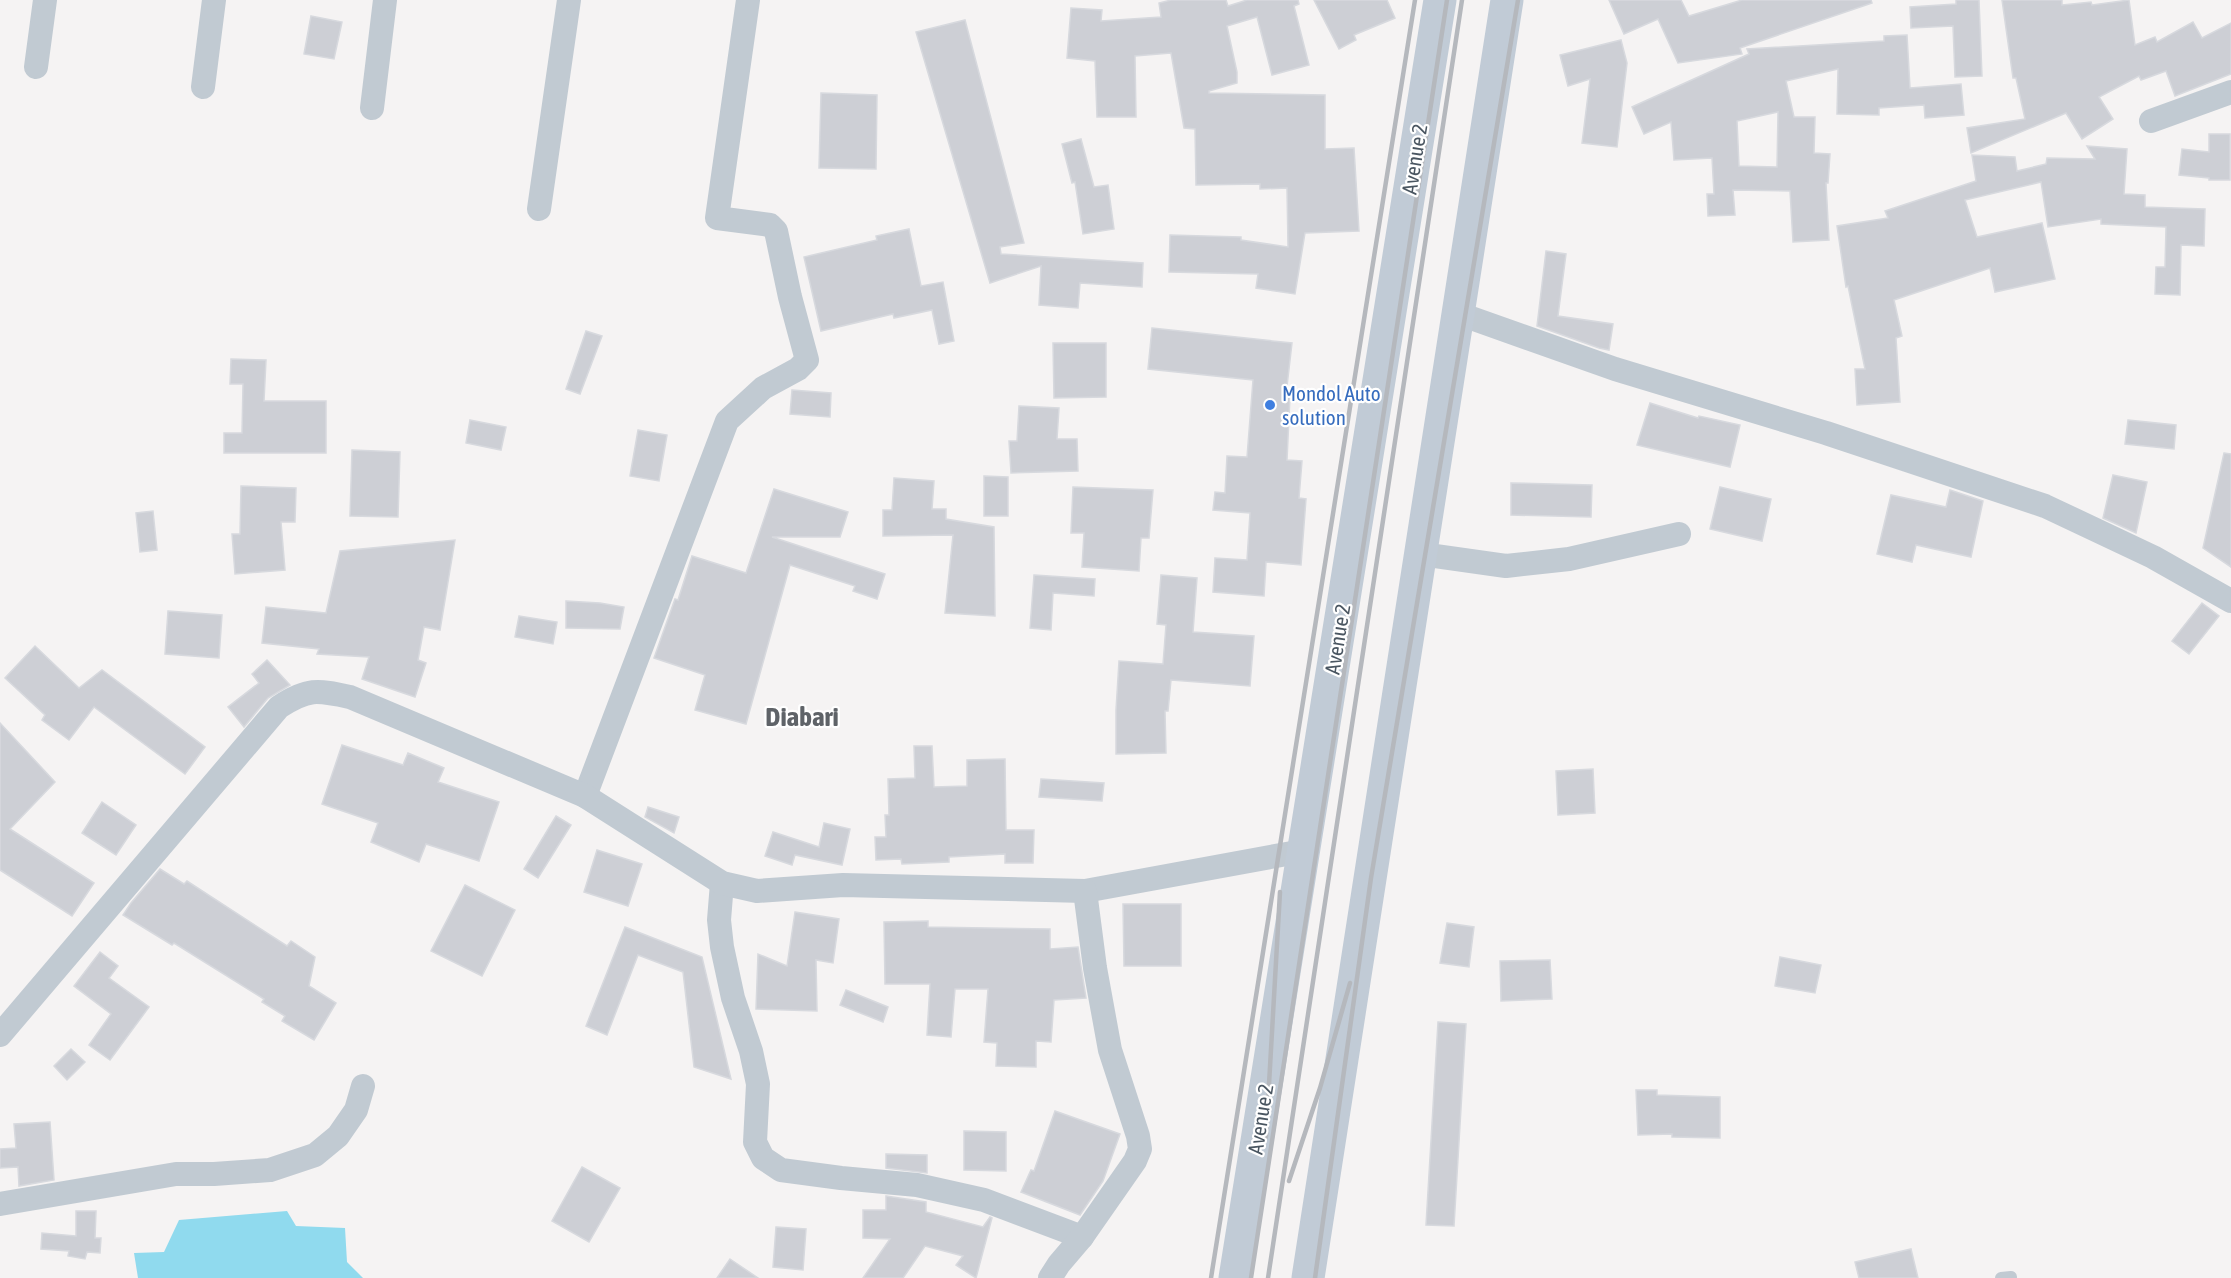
<svg xmlns="http://www.w3.org/2000/svg" width="2231" height="1278" font-family="'Asap Condensed',sans-serif">
  <style>
    .water { fill: #90daee }
    .building { fill: #cdcfd5; stroke: #d7d9de; stroke-width: 1.5; fill-rule: evenodd }
    .lines { fill: none; stroke-linecap: round; stroke-linejoin: round }
    .lane { stroke: #c1cad2; stroke-width: 12 }
    .street { stroke: #c1cad2; stroke-width: 24 }
    .secondary { stroke: #c1cbd6; stroke-width: 33 }
    .rail { stroke: #b5b8bd; stroke-width: 4.5 }
    .shop-dot { fill: #3f7fe0; stroke: #fff; stroke-width: 2 }
    .labels { text-anchor: middle; dominant-baseline: central; stroke-width: 4.5; stroke-linejoin: round; paint-order: stroke }
    .street-label { font-size: 21px; fill: #4a5661; stroke: #fff }
    .shop-label { font-size: 21px; fill: #366cbe; stroke: #fff; text-anchor: start }
    .district-label { font-size: 27px; font-weight: bold; fill: #5f6368; stroke: #fff }
  </style>
  <rect width="100%" height="100%" fill="#f5f3f3"/>
  <path class="water" d="M287 1211 296 1226 345 1228 347 1262 363 1278H138L134 1253 164 1252 179 1220Z"/>
  <g class="building">
    <path d="M1171 0H1226L1228 6 1247 0H1298L1299 4 1294 6 1309 65 1272 75 1257 17 1227 26 1237 72V83L1209 91V93L1325 95V149L1354 148 1359 231 1305 233 1295 294 1256 288 1258 274 1169 272 1170 235 1241 237V240L1288 247 1287 188 1260 189V184L1196 185 1195 129 1184 128 1171 53 1135 56 1136 117H1097L1095 61 1067 58 1071 8 1102 10 1101 21 1161 17 1159 3Z"/>
    <path d="M1314 0H1387L1395 18 1354 35 1356 40 1339 49Z"/>
    <path d="M1609 0H1681L1689 16 1742 0H1871L1872 3 1740 48 1742 54 1678 63 1658 19 1624 34Z"/>
    <path d="M1956 0H1979L1982 76 1955 77 1953 26 1911 28 1910 7 1956 4Z"/>
    <path d="M2002 0H2062V5L2091 2 2092 5 2129 0 2135 45 2155 37 2157 42 2193 22 2202 38 2231 23V74L2175 96 2166 71 2141 80 2139 76 2099 97 2113 119 2082 139 2066 113 1971 153 1967 128 2025 119 2016 78H2013Z"/>
    <path d="M311 16 342 22 334 59 304 54Z"/>
    <path d="M965 20 1024 243 1000 247 1001 254 1143 263 1142 287 1080 283 1078 308 1039 305 1041 266 990 283 916 32Z"/>
    <path d="M1907 35 1910 88 1961 84 1964 115 1925 118 1924 105 1879 108V115L1837 114 1838 69 1786 81 1794 117H1815L1814 153 1830 154 1828 183H1826L1829 240 1793 242 1790 191 1733 190 1735 215 1708 216 1707 194H1714L1712 158 1674 160 1671 122 1644 134 1632 107 1749 54 1747 49 1884 41V36ZM1778 112 1777 167 1739 166 1737 121Z"/>
    <path d="M1621 40 1627 63 1617 147 1582 143 1590 79 1568 86 1560 55Z"/>
    <path d="M821 93 877 95 876 169 819 168Z"/>
    <path d="M2209 134H2230V180H2209V178L2179 175 2182 149 2209 152Z"/>
    <path d="M1081 139 1094 187 1108 185 1114 229 1083 234 1075 182 1072 183 1062 144Z"/>
    <path d="M2087 146 2127 149 2124 194 2145 195V207L2205 209 2204 246 2181 245 2180 295 2155 294 2156 267H2165L2166 227 2101 224V219L2048 227 2041 182 1965 200 1977 237 2042 223 2055 279 1995 292 1990 268 1894 300 1902 336 1896 338 1900 402 1857 405 1855 369H1865L1848 286 1846 287 1837 226 1888 218 1885 211 1976 181 1972 155 2015 157 2017 171 2046 164 2047 158 2095 159Z"/>
    <path d="M909 229 921 286 943 282 954 341 939 344 932 310 894 318 893 314 821 331 804 257 877 240 876 236Z"/>
    <path d="M1546 251 1566 254 1558 316 1613 324 1609 350 1599 348 1537 326Z"/>
    <path d="M1152 328 1292 343 1286 395 1290 396 1287 460 1302 461 1299 498 1306 499 1301 565 1266 562 1264 596 1213 592 1215 558 1247 560 1250 513 1213 510 1215 492 1225 493 1227 456 1247 457 1253 380 1148 369Z"/>
    <path d="M586 331 602 336 580 394 566 389Z"/>
    <path d="M1053 343H1106V397L1054 398Z"/>
    <path d="M231 359 266 360 264 401H326V453H224V433H242L243 384H230Z"/>
    <path d="M792 390 831 393 830 417 790 414Z"/>
    <path d="M1650 403 1698 418 1699 416 1740 425 1730 467 1637 445Z"/>
    <path d="M1019 406 1059 408 1057 439H1077L1078 471 1011 473 1009 441H1017Z"/>
    <path d="M470 420 506 427 501 450 466 443Z"/>
    <path d="M2128 420 2176 425 2174 449 2125 444Z"/>
    <path d="M638 430 667 435 659 481 630 476Z"/>
    <path d="M352 450 400 452 398 517 350 516Z"/>
    <path d="M2224 453 2231 454V567L2203 548Z"/>
    <path d="M2113 475 2147 482 2136 533 2103 518Z"/>
    <path d="M984 476 1008 477V516H984Z"/>
    <path d="M894 478 934 481 932 509H946V519L994 527 995 616 945 613 953 535 883 536V510H892Z"/>
    <path d="M1511 483 1592 485 1591 517 1511 515Z"/>
    <path d="M241 486 296 488 295 522H281L285 570 235 574 232 534H240Z"/>
    <path d="M1073 487 1153 490 1149 538H1141L1139 571 1082 567 1084 533H1071Z"/>
    <path d="M1720 487 1771 499 1762 541 1710 529Z"/>
    <path d="M774 489 848 512 840 537H772L885 574 877 599 853 591 855 586 790 565 746 724 695 710 705 675 654 658 675 599 678 600 692 556 746 573Z"/>
    <path d="M1950 490 1983 501 1971 557 1916 545 1912 562 1877 554 1891 495 1946 507Z"/>
    <path d="M153 511 157 550 140 552 136 513Z"/>
    <path d="M455 540 440 630 424 627 418 660 426 663 415 697 362 679 369 657 317 654 319 649 262 643 266 607 326 613 340 551Z"/>
    <path d="M1034 575 1095 579 1094 596 1053 593 1051 630 1030 628Z"/>
    <path d="M1161 575 1197 578 1193 632 1254 636 1250 686 1171 680 1168 711H1165L1166 753 1116 754V710L1119 661 1163 664 1166 625 1157 624Z"/>
    <path d="M566 601 600 603 624 607 620 629 566 628Z"/>
    <path d="M2202 603 2219 616 2189 654 2172 641Z"/>
    <path d="M168 611 222 615 219 658 165 654Z"/>
    <path d="M519 616 557 622 553 644 515 637Z"/>
    <path d="M35 646 79 688 102 670 205 747 185 774 94 707 69 740 42 720 45 715 5 678Z"/>
    <path d="M267 660 290 685 268 698 244 727 228 707 259 683 252 674Z"/>
    <path d="M0 723 55 782 10 829 94 883 72 916 0 870Z"/>
    <path d="M342 745 403 765 408 753 444 768 438 782 499 802 479 861 426 844 419 862 371 842 378 823 322 804Z"/>
    <path d="M914 746H932L934 787 967 786V760L1005 759 1006 830H1034L1033 863H1005V854L949 857V862L902 864 901 859 876 860 875 837H886L885 815H889L888 779 915 778Z"/>
    <path d="M1593 769 1595 813 1558 815 1556 771Z"/>
    <path d="M1041 779 1104 783 1102 801 1039 797Z"/>
    <path d="M102 802 136 825 116 855 82 833Z"/>
    <path d="M648 807 679 817 674 833 645 817Z"/>
    <path d="M556 816 571 825 538 878 524 869Z"/>
    <path d="M824 823 850 829 842 865 795 855 792 865 765 856 773 832 819 847Z"/>
    <path d="M597 850 642 864 628 906 584 892Z"/>
    <path d="M160 869 184 884 187 881 287 946 291 941 315 957 309 986 336 1003 314 1040 282 1021 285 1016 262 1002 264 999 174 943 172 945 123 915 131 903Z"/>
    <path d="M465 885 515 910 482 976 431 951Z"/>
    <path d="M1123 904H1181V966H1124Z"/>
    <path d="M795 912 839 919 833 963 816 960 817 1011 756 1009 758 954 787 966Z"/>
    <path d="M928 921V927L1050 929V949L1078 947 1086 998 1054 1000 1051 1042 1036 1041V1067L996 1066 997 1043 984 1042 988 989H955L951 1037 927 1035 930 984H885L884 922Z"/>
    <path d="M1447 923 1474 927 1469 967 1440 963Z"/>
    <path d="M625 927 702 957 731 1079 694 1067 683 972 638 955 607 1035 586 1026Z"/>
    <path d="M100 952 118 966 109 978 149 1007 110 1060 89 1045 111 1014 74 986Z"/>
    <path d="M1780 957 1821 965 1815 993 1775 986Z"/>
    <path d="M1550 960 1552 999 1501 1001 1500 961Z"/>
    <path d="M846 990 888 1007 883 1022 840 1005Z"/>
    <path d="M1438 1022 1466 1024 1454 1226 1426 1225Z"/>
    <path d="M71 1049 85 1062 67 1080 54 1066Z"/>
    <path d="M1636 1090H1657V1095L1720 1097V1138L1672 1137V1134L1638 1135Z"/>
    <path d="M1055 1111 1120 1134 1103 1181 1080 1215 1021 1192 1031 1170 1034 1171Z"/>
    <path d="M50 1122 54 1180 19 1186 18 1167 0 1168V1149L16 1148 14 1124Z"/>
    <path d="M964 1131 1006 1132V1171L964 1170Z"/>
    <path d="M886 1154 927 1155V1173L886 1168Z"/>
    <path d="M582 1167 620 1188 589 1242 552 1221Z"/>
    <path d="M886 1196 926 1202V1212L983 1227 990 1217 992 1218 976 1278 956 1265 963 1256 925 1246 903 1278H863L890 1239 863 1238V1210H886Z"/>
    <path d="M76 1211H96L95 1238H101L100 1253 87 1252 85 1259 68 1256 69 1251 41 1249 42 1233 76 1236Z"/>
    <path d="M776 1227 806 1229 803 1270 773 1267Z"/>
    <path d="M1911 1249 1918 1278H1859L1855 1262Z"/>
    <path d="M730 1259 758 1278H717Z"/>
  </g>
  <g class="lines">
    <path class="lane" d="M2001 1278 2011 1277"/>
    <g class="street">
      <path d="M36 67 45 0"/>
      <path d="M203 87 214 0"/>
      <path d="M372 108 385 0"/>
      <path d="M2151 121 2231 92"/>
      <path d="M539 209 569 0"/>
      <path d="M1457 313 1615 369 1826 433 2045 506 2153 557 2231 601"/>
      <path d="M1421 554 1506 566 1569 559 1679 534"/>
      <path d="M585 796 727 421 763 388 798 369 807 360 790 297 776 231 770 225 717 218 748 0"/>
      <path d="M722 883 719 920 722 947 733 998 751 1051 758 1084 755 1142 763 1158 781 1170 841 1178 917 1185 984 1200 1082 1237"/>
      <path d="M1085 891 1303 851"/>
      <path d="M0 1035 279 707C308 688 317 690 350 697L585 796 722 883 757 891 843 885 1085 891 1095 968 1110 1050 1138 1136 1140 1149 1135 1161 1082 1237 1059 1264 1050 1278"/>
      <path d="M0 1204 176 1174H214L270 1170 315 1155 338 1136 356 1110 363 1086"/>
    </g>
    <g class="secondary">
      <path d="M1235 1278 1440 0"/>
      <path d="M1308 1278C1375 852 1439 426 1507 0"/>
    </g>
    <g class="rail">
      <path d="M1266 1137 1280 892"/>
      <path d="M1289 1181 1320 1088 1350 983"/>
      <path d="M1211 1278 1415 0"/>
      <path d="M1251 1278 1447 0"/>
      <path d="M1268 1278 1462 0"/>
      <path d="M1315 1278 1371 878 1518 0"/>
    </g>
  </g>
  <circle class="shop-dot" cx="1270" cy="405" r="6"/>
  <g class="labels">
    <g class="street-label">
      <text transform="translate(1414 159) rotate(-81)">Avenue 2</text>
      <text transform="translate(1337 639) rotate(-81)">Avenue 2</text>
      <text transform="translate(1260 1119) rotate(-81)">Avenue 2</text>
    </g>
    <g class="shop-label">
      <text x="1282" y="393">Mondol Auto<tspan x="1282" dy="24">solution</tspan></text>
    </g>
    <g class="district-label">
      <text x="802" y="716">Diabari</text>
    </g>
  </g>
</svg>
